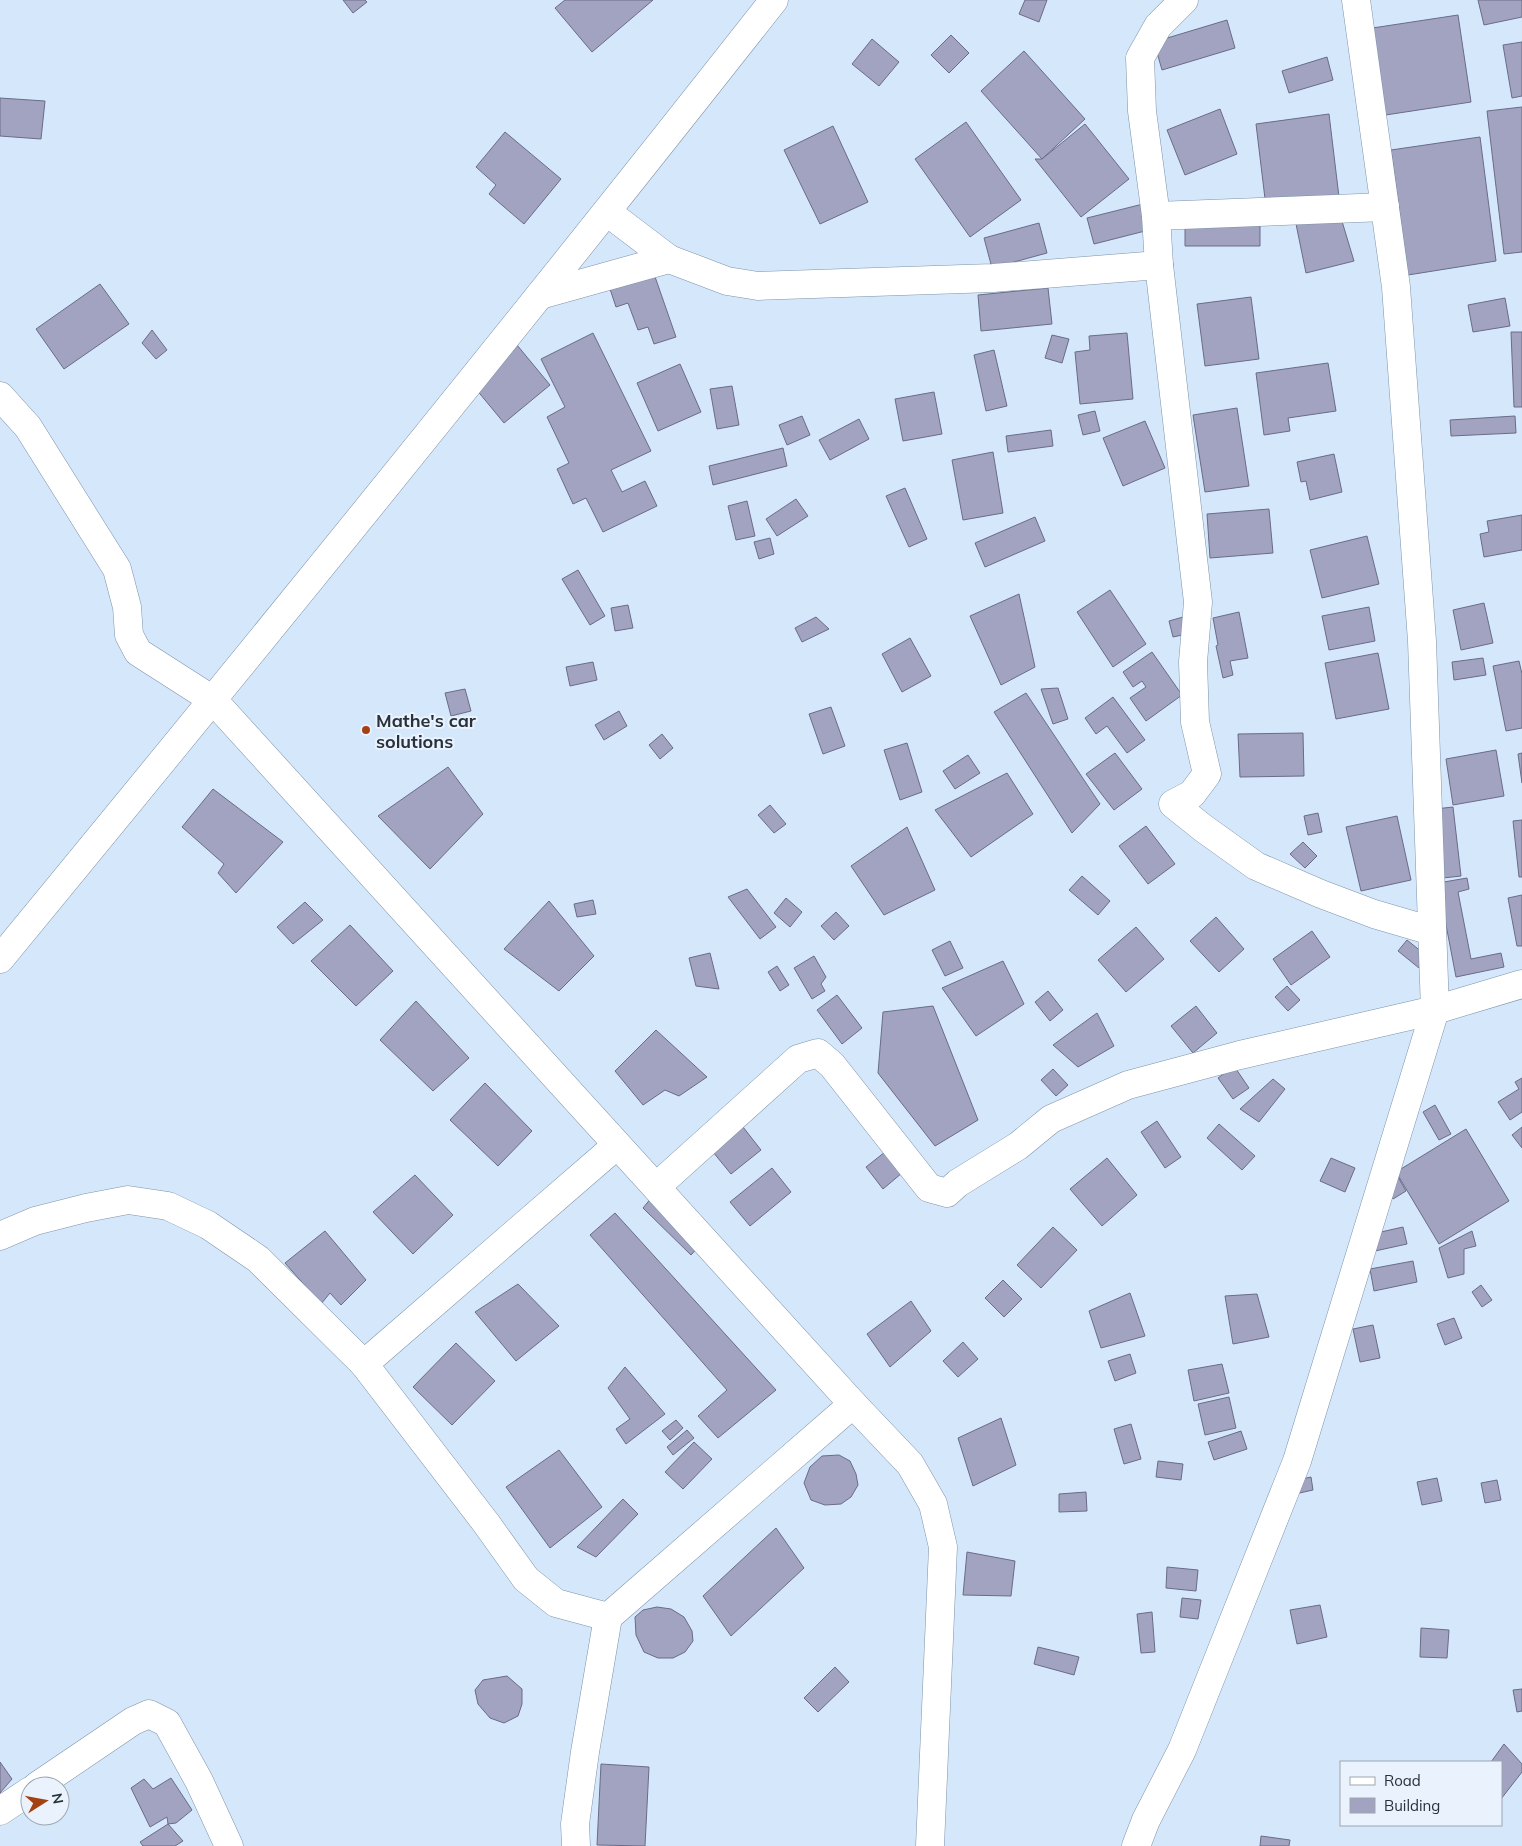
<svg xmlns="http://www.w3.org/2000/svg" width="1522" height="1846" font-family="Mulish,sans-serif">
  <style>
    .building { fill: #a1a3c0; stroke: #6a6c87 }
    .lines { fill: none; stroke-linecap: round; stroke-linejoin: round }
    .street-casing { stroke: #7e93aa; stroke-width: 29 }
    .secondary-casing { stroke: #7e93aa; stroke-width: 29 }
    .street { stroke: #fff; stroke-width: 28 }
    .secondary { stroke: #fff; stroke-width: 28 }
    .poi-dot { fill: #a54012; stroke: #eaf3fd; stroke-width: 2 }
    .labels { text-anchor: middle; dominant-baseline: central; stroke-width: 4; stroke-linejoin: round; paint-order: stroke }
    .poi-label { font-size: 18px; font-weight: bold; fill: #29323b; stroke: #eaf3fd; text-anchor: start }
  </style>
  <rect width="100%" height="100%" fill="#d5e7fb"/>
  <g class="building">
    <path d="M343 0H365L367 2 353 13Z"/>
    <path d="M565 0H653L592 52 555 8Z"/>
    <path d="M1025 0H1047L1039 22 1019 14Z"/>
    <path d="M1478 0H1522V17L1484 25Z"/>
    <path d="M1458 15 1471 102 1379 116 1366 29Z"/>
    <path d="M1227 20 1235 48 1162 70 1154 42Z"/>
    <path d="M951 35 969 53 949 73 931 55Z"/>
    <path d="M872 39 899 62 879 86 852 64Z"/>
    <path d="M1522 42V96L1512 98 1503 45Z"/>
    <path d="M1024 51 1085 119 1042 159 981 91Z"/>
    <path d="M1327 57 1333 80 1289 93 1282 71Z"/>
    <path d="M0 98 45 101 41 139 0 136Z"/>
    <path d="M1522 107V252L1504 254 1487 111Z"/>
    <path d="M1220 109 1237 154 1185 175 1167 130Z"/>
    <path d="M1329 114 1339 197 1266 207 1256 124Z"/>
    <path d="M966 122 1021 200 970 237 915 159Z"/>
    <path d="M1085 124 1129 179 1081 217 1035 159H1042Z"/>
    <path d="M833 126 868 202 820 224 784 150Z"/>
    <path d="M505 132 561 179 524 224 489 194 496 185 476 167Z"/>
    <path d="M1480 137 1496 261 1408 275 1391 150Z"/>
    <path d="M1143 204 1149 230 1094 244 1087 218Z"/>
    <path d="M1341 218 1354 261 1306 273 1296 224Z"/>
    <path d="M1185 220 1260 221V246H1185Z"/>
    <path d="M1039 223 1047 253 992 268 984 238Z"/>
    <path d="M653 271 676 337 654 344 648 327 638 330 628 303 616 307 609 286Z"/>
    <path d="M100 284 129 324 64 369 36 329Z"/>
    <path d="M1048 288 1052 324 981 331 978 295Z"/>
    <path d="M1251 297 1259 359 1205 366 1197 304Z"/>
    <path d="M1505 298 1510 326 1473 332 1468 305Z"/>
    <path d="M152 330 167 350 156 359 142 343Z"/>
    <path d="M1511 332H1522V407H1514Z"/>
    <path d="M593 333 651 451 611 470 622 492 645 481 657 506 603 532 586 498 573 504 557 469 569 463 547 417 565 407 541 359Z"/>
    <path d="M1127 333 1133 399 1080 404 1075 352 1090 350 1089 336Z"/>
    <path d="M1052 335 1069 339 1062 363 1045 358Z"/>
    <path d="M517 345 550 385 504 423 471 383Z"/>
    <path d="M994 350 1007 406 986 411 974 355Z"/>
    <path d="M1328 363 1336 411 1288 418 1290 431 1264 435 1256 373Z"/>
    <path d="M680 364 701 412 658 431 637 383Z"/>
    <path d="M732 386 739 425 717 429 710 389Z"/>
    <path d="M934 392 942 434 903 441 895 399Z"/>
    <path d="M1237 408 1249 486 1205 492 1193 415Z"/>
    <path d="M1095 411 1100 431 1083 435 1078 415Z"/>
    <path d="M802 416 810 435 787 445 779 425Z"/>
    <path d="M1515 416 1516 433 1451 436 1450 420Z"/>
    <path d="M859 419 869 439 830 460 819 440Z"/>
    <path d="M1145 421 1165 468 1123 486 1103 438Z"/>
    <path d="M1051 430 1053 446 1008 452 1006 436Z"/>
    <path d="M783 448 787 466 713 485 709 466Z"/>
    <path d="M993 452 1003 513 963 520 952 460Z"/>
    <path d="M1334 454 1342 492 1310 500 1306 481 1301 482 1297 462Z"/>
    <path d="M905 488 927 539 909 547 886 496Z"/>
    <path d="M796 499 808 516 777 536 766 519Z"/>
    <path d="M747 501 755 536 736 540 728 506Z"/>
    <path d="M1269 509 1273 553 1210 558 1207 514Z"/>
    <path d="M1522 515V550L1484 557 1480 534 1489 532 1487 521Z"/>
    <path d="M1035 517 1045 541 985 567 975 543Z"/>
    <path d="M1367 536 1379 584 1322 598 1310 550Z"/>
    <path d="M770 538 774 554 759 559 754 542Z"/>
    <path d="M578 570 605 616 590 625 562 579Z"/>
    <path d="M1110 590 1146 644 1113 667 1077 612Z"/>
    <path d="M1019 594 1035 667 1001 685 970 616Z"/>
    <path d="M1484 603 1493 643 1461 650 1453 610Z"/>
    <path d="M628 605 633 628 615 631 611 608Z"/>
    <path d="M1369 607 1375 641 1329 650 1322 616Z"/>
    <path d="M1239 612 1248 658 1230 661 1233 675 1223 678 1216 646 1218 645 1213 618Z"/>
    <path d="M816 617 829 629 802 642 795 628Z"/>
    <path d="M1183 617 1187 634 1173 637 1169 621Z"/>
    <path d="M910 638 931 676 902 692 882 654Z"/>
    <path d="M1152 652 1182 695 1146 721 1130 698 1146 687 1142 681 1133 687 1123 672Z"/>
    <path d="M1378 653 1389 709 1336 719 1325 663Z"/>
    <path d="M1483 658 1486 675 1454 680 1452 662Z"/>
    <path d="M1519 661 1522 674V728L1506 731 1493 666Z"/>
    <path d="M593 662 597 680 570 686 566 667Z"/>
    <path d="M1058 688 1068 719 1053 724 1041 689Z"/>
    <path d="M465 689 471 711 451 716 445 693Z"/>
    <path d="M1026 693 1100 804 1072 833 994 712Z"/>
    <path d="M1113 697 1145 740 1127 753 1107 726 1096 734 1085 718Z"/>
    <path d="M831 707 845 746 823 754 809 714Z"/>
    <path d="M619 711 627 726 604 740 595 725Z"/>
    <path d="M1303 733 1304 776 1240 777 1238 734Z"/>
    <path d="M662 734 673 748 660 759 649 745Z"/>
    <path d="M907 743 922 792 900 800 884 750Z"/>
    <path d="M1496 750 1504 796 1453 805 1446 759Z"/>
    <path d="M1115 753 1142 789 1114 810 1086 774Z"/>
    <path d="M1522 753V783L1518 754Z"/>
    <path d="M968 755 980 773 955 789 943 771Z"/>
    <path d="M448 767 483 814 430 869 378 816Z"/>
    <path d="M1007 773 1033 814 971 857 935 810Z"/>
    <path d="M213 789 283 842 236 893 218 873 224 864 182 827Z"/>
    <path d="M770 805 786 824 774 833 758 815Z"/>
    <path d="M1453 807 1461 876 1443 878 1435 809Z"/>
    <path d="M1318 813 1322 832 1308 835 1304 816Z"/>
    <path d="M1397 816 1411 880 1361 891 1346 827Z"/>
    <path d="M1522 820V877H1519L1513 821Z"/>
    <path d="M1146 826 1175 864 1148 884 1119 846Z"/>
    <path d="M907 827 935 890 884 915 851 866Z"/>
    <path d="M1303 842 1317 856 1305 868 1290 854Z"/>
    <path d="M1082 876 1110 901 1098 915 1069 890Z"/>
    <path d="M1467 878 1469 889 1458 892 1471 959 1501 953 1504 967 1456 977 1438 883Z"/>
    <path d="M747 889 776 927 760 939 728 897Z"/>
    <path d="M1522 895V946H1517L1508 898Z"/>
    <path d="M786 898 802 912 790 927 774 913Z"/>
    <path d="M593 900 596 914 577 917 574 904Z"/>
    <path d="M549 901 594 956 559 991 504 949Z"/>
    <path d="M305 902 323 920 293 944 277 927Z"/>
    <path d="M836 912 849 926 834 940 821 926Z"/>
    <path d="M1216 917 1244 949 1219 972 1190 941Z"/>
    <path d="M350 925 393 971 356 1006 311 961Z"/>
    <path d="M1136 927 1164 959 1126 992 1098 960Z"/>
    <path d="M1312 931 1330 957 1291 985 1273 959Z"/>
    <path d="M1407 940 1428 957 1419 968 1398 951Z"/>
    <path d="M950 941 963 968 945 976 932 950Z"/>
    <path d="M710 953 719 989 696 986 689 958Z"/>
    <path d="M814 956 826 977 821 984 825 991 812 999 794 968Z"/>
    <path d="M1003 961 1024 1004 976 1036 942 988Z"/>
    <path d="M777 966 789 985 780 991 768 972Z"/>
    <path d="M1287 986 1300 1000 1288 1011 1275 997Z"/>
    <path d="M1048 991 1063 1010 1050 1021 1035 1002Z"/>
    <path d="M837 995 862 1028 842 1044 817 1010Z"/>
    <path d="M416 1001 469 1058 433 1091 380 1040Z"/>
    <path d="M933 1006 978 1120 935 1146 878 1073 883 1012Z"/>
    <path d="M1196 1006 1217 1033 1193 1053 1171 1026Z"/>
    <path d="M1097 1013 1114 1046 1078 1067 1053 1045Z"/>
    <path d="M656 1030 707 1077 679 1096 665 1090 643 1105 615 1071Z"/>
    <path d="M1234 1066 1249 1088 1233 1099 1218 1078Z"/>
    <path d="M1053 1069 1068 1085 1056 1096 1041 1080Z"/>
    <path d="M1522 1078V1112L1510 1120 1498 1102 1519 1089 1515 1082Z"/>
    <path d="M1273 1079 1285 1089 1259 1122 1240 1109Z"/>
    <path d="M485 1083 532 1131 498 1166 450 1120Z"/>
    <path d="M1435 1105 1451 1134 1439 1140 1423 1112Z"/>
    <path d="M1157 1121 1181 1157 1165 1168 1141 1132Z"/>
    <path d="M1219 1124 1255 1156 1242 1170 1207 1138Z"/>
    <path d="M743 1127 761 1150 731 1174 713 1152Z"/>
    <path d="M1522 1127V1148L1512 1135Z"/>
    <path d="M1466 1129 1509 1201 1439 1244 1396 1172Z"/>
    <path d="M885 1152 902 1173 883 1189 866 1167Z"/>
    <path d="M1107 1158 1137 1195 1102 1226 1070 1189Z"/>
    <path d="M1331 1158 1355 1168 1345 1192 1320 1181Z"/>
    <path d="M772 1168 791 1192 750 1226 730 1202Z"/>
    <path d="M415 1175 453 1215 413 1254 373 1212Z"/>
    <path d="M1398 1177 1406 1191 1393 1199 1385 1185Z"/>
    <path d="M652 1197 701 1244 691 1255 643 1208Z"/>
    <path d="M615 1213 776 1390 718 1438 698 1416 727 1390 590 1235Z"/>
    <path d="M1053 1227 1077 1250 1041 1288 1017 1265Z"/>
    <path d="M1403 1227 1407 1244 1375 1251 1372 1234Z"/>
    <path d="M325 1231 366 1280 341 1305 330 1293 321 1304 285 1263Z"/>
    <path d="M1472 1231 1476 1246 1464 1249V1274L1448 1278 1439 1248Z"/>
    <path d="M1413 1261 1417 1282 1374 1291 1370 1269Z"/>
    <path d="M1003 1280 1022 1299 1004 1317 985 1298Z"/>
    <path d="M518 1284 559 1326 516 1361 475 1312Z"/>
    <path d="M1481 1285 1492 1300 1482 1307 1472 1292Z"/>
    <path d="M1130 1293 1145 1336 1101 1348 1089 1311Z"/>
    <path d="M1257 1294 1269 1337 1233 1344 1225 1296Z"/>
    <path d="M911 1301 931 1331 890 1367 867 1334Z"/>
    <path d="M1454 1318 1462 1338 1445 1345 1437 1324Z"/>
    <path d="M1373 1325 1380 1358 1360 1362 1353 1329Z"/>
    <path d="M963 1342 978 1359 958 1377 943 1361Z"/>
    <path d="M456 1343 495 1381 452 1425 413 1387Z"/>
    <path d="M1130 1354 1136 1373 1115 1381 1108 1361Z"/>
    <path d="M1222 1364 1229 1393 1194 1401 1188 1370Z"/>
    <path d="M625 1367 665 1414 626 1444 616 1429 630 1419 608 1388Z"/>
    <path d="M1229 1397 1236 1428 1205 1435 1198 1404Z"/>
    <path d="M1001 1418 1016 1465 973 1486 958 1438Z"/>
    <path d="M676 1420 683 1428 670 1440 662 1431Z"/>
    <path d="M1131 1424 1141 1459 1124 1464 1114 1429Z"/>
    <path d="M687 1430 694 1438 673 1455 667 1447Z"/>
    <path d="M1241 1431 1247 1449 1214 1460 1208 1442Z"/>
    <path d="M694 1442 712 1459 683 1489 665 1472Z"/>
    <path d="M559 1450 602 1507 550 1548 506 1487Z"/>
    <path d="M839 1455 850 1461 856 1474 858 1485 851 1497 841 1504 825 1505 811 1500 804 1483 810 1467 822 1456Z"/>
    <path d="M1158 1461 1183 1464 1181 1480 1156 1477Z"/>
    <path d="M1311 1477 1313 1490 1295 1494 1293 1481Z"/>
    <path d="M1437 1478 1442 1501 1422 1505 1417 1482Z"/>
    <path d="M1497 1480 1501 1500 1485 1503 1481 1483Z"/>
    <path d="M1086 1492 1087 1511 1059 1512V1494Z"/>
    <path d="M623 1499 638 1514 596 1557 577 1547Z"/>
    <path d="M776 1528 804 1568 731 1636 703 1596Z"/>
    <path d="M967 1552 1015 1561 1011 1596 963 1595Z"/>
    <path d="M1167 1567 1198 1570 1196 1591 1166 1588Z"/>
    <path d="M1182 1598 1201 1600 1198 1619 1180 1617Z"/>
    <path d="M1320 1605 1327 1637 1297 1644 1290 1610Z"/>
    <path d="M657 1607 671 1609 684 1617 692 1631 693 1641 685 1652 673 1658H658L644 1652 636 1635 635 1617 643 1610Z"/>
    <path d="M1152 1612 1155 1652 1141 1653 1137 1614Z"/>
    <path d="M1421 1628 1449 1630 1447 1658 1420 1657Z"/>
    <path d="M1038 1647 1079 1657 1074 1675 1034 1664Z"/>
    <path d="M835 1667 849 1682 818 1712 804 1698Z"/>
    <path d="M507 1676 522 1689V1704L518 1716 504 1723 490 1718 478 1704 475 1690 483 1680Z"/>
    <path d="M1522 1689V1711L1517 1712 1513 1690Z"/>
    <path d="M1504 1744 1522 1764V1772L1501 1799V1762H1491Z"/>
    <path d="M0 1762 12 1779 0 1793Z"/>
    <path d="M601 1764 649 1767 645 1846 597 1845Z"/>
    <path d="M171 1778 192 1810 176 1823 168 1824 167 1817 150 1827 131 1788 144 1779 153 1789Z"/>
    <path d="M168 1824 183 1841 175 1846H143L140 1842Z"/>
    <path d="M1261 1836 1290 1840 1289 1846H1260Z"/>
  </g>
  <g class="lines">
    <defs>
      <g id="street">
        <path d="M1184 0 1158 26 1140 58 1142 111 1156 216 1159 265 1198 602 1193 662 1195 722 1207 774 1192 794 1173 804 1203 828 1256 866 1321 894 1374 914 1432 931"/>
        <path d="M607 212 669 259 727 281 758 286 993 278 1159 265"/>
        <path d="M1156 216 1385 207"/>
        <path d="M540 295 669 259"/>
        <path d="M0 396 28 427 117 569 127 607 129 635 138 652 213 700 853 1404 910 1464 933 1504 943 1547 930 1846"/>
        <path d="M656 1187 798 1059 818 1053 832 1065 929 1188 947 1193 958 1183 1018 1146 1051 1119 1128 1085 1240 1055 1435 1010 1522 984"/>
        <path d="M0 1236 35 1221 86 1208 128 1200 168 1206 208 1225 258 1259 364 1364 486 1523 526 1579 556 1603 608 1617"/>
        <path d="M364 1364 617 1145"/>
        <path d="M37 1786 133 1721 149 1714 167 1723 199 1781 229 1846"/>
        <path d="M0 1811 30 1791"/>
        <path d="M576 1846 575 1824 585 1752 608 1617 853 1404"/>
        <path d="M1136 1846 1146 1820 1182 1750 1297 1461 1435 1010 1422 641 1396 287 1356 0"/>
      </g>
      <path id="secondary" d="M0 959C261 642 520 323 774 0"/>
    </defs>
    <use href="#street" class="street-casing"/>
    <use href="#secondary" class="secondary-casing"/>
    <use href="#street" class="street"/>
    <use href="#secondary" class="secondary"/>
  </g>
  <circle class="poi-dot" cx="366" cy="730" r="5"/>
  <g class="labels">
    <g class="poi-label">
      <text x="376" y="720">Mathe's car<tspan x="376" dy="21">solutions</tspan></text>
    </g>
  </g>
  <rect x="1340" y="1761" width="162" height="65" fill="#eaf3fd" stroke="#9da6af"/>
  <rect x="1350" y="1777" width="25" height="8" fill="#ffffff" stroke="#9da6af"/>
  <text x="1384" y="1786" font-size="15" fill="#29323b">Road</text>
  <rect x="1350" y="1798" width="25" height="15" fill="#a1a3c0" stroke="#9da6af"/>
  <text x="1384" y="1811" font-size="15" fill="#29323b">Building</text>
  <g transform="translate(45 1801) rotate(79)"><circle r="24" fill="#eaf3fd" stroke="#9da6af"/>
  <path d="M0-4L9 19L0 12L-9 19Z" fill="#a54012"/>
  <text y="-8" font-size="14" font-weight="bold" text-anchor="middle" fill="#29323b">N</text>
  </g>
</svg>
